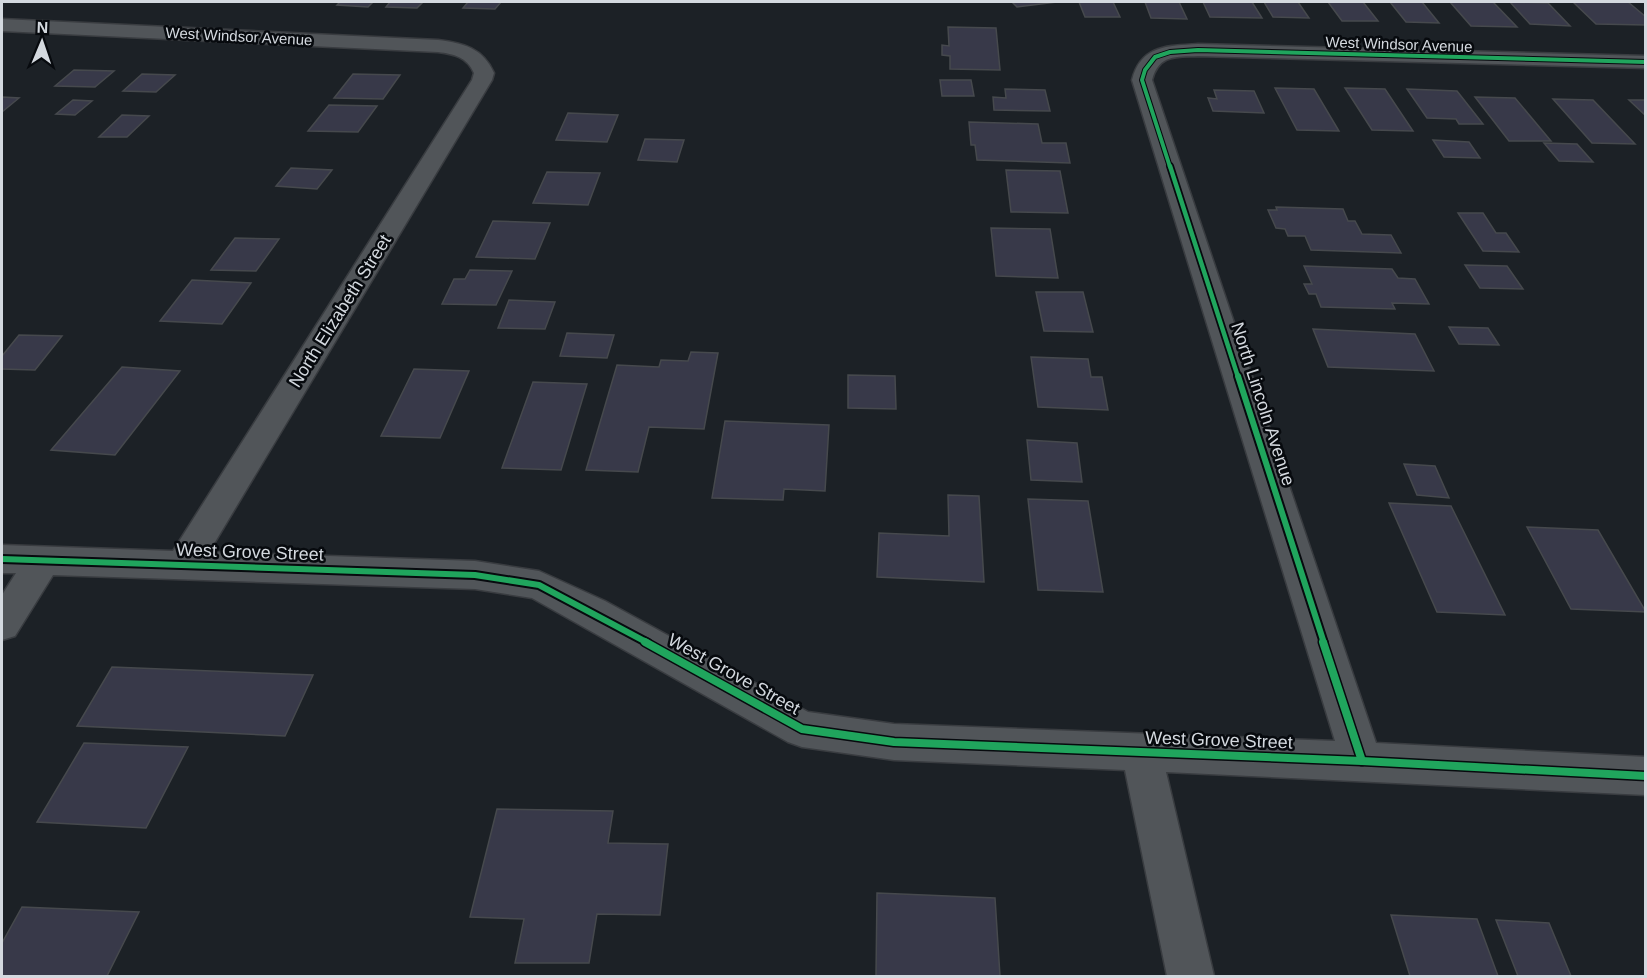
<svg xmlns="http://www.w3.org/2000/svg" width="1647" height="978" font-family="Arial,sans-serif">
  <style>
    .building { fill: #383949; stroke: #46494d; stroke-width: 1.5 }
    .lines { fill: none; stroke-linecap: round; stroke-linejoin: round }
    .street-casing { stroke: #393c40; stroke-width: 3 }
    .street { fill: #515559; fill-rule: evenodd }
    .cycleway-far3-casing { stroke: #070a0e; stroke-width: 6 }
    .cycleway-far2-casing { stroke: #070a0e; stroke-width: 8 }
    .cycleway-far1-casing { stroke: #070a0e; stroke-width: 10 }
    .cycleway-casing { stroke: #070a0e; stroke-width: 11 }
    .cycleway-far3 { stroke: #20a55d; stroke-width: 4 }
    .cycleway-far2 { stroke: #20a55d; stroke-width: 4.5 }
    .cycleway-far1 { stroke: #20a55d; stroke-width: 6 }
    .cycleway { stroke: #20a55d; stroke-width: 8 }
    .labels { text-anchor: middle; dominant-baseline: central; stroke-width: 5; stroke-linejoin: round; paint-order: stroke }
    .far-street-label { font-size: 15px; fill: #d4d9df; stroke: #070a0e }
    .street-label { font-size: 18px; fill: #d4d9df; stroke: #070a0e }
  </style>
  <rect width="100%" height="100%" fill="#1c2126"/>
  <g class="building">
    <path d="M340 2H373L368 7 337 5Z"/>
    <path d="M390 2H423L417 8 386 7Z"/>
    <path d="M468 2H501L495 9 463 8Z"/>
    <path d="M1012 2H1057L1017 7Z"/>
    <path d="M1079 2H1113L1120 17H1085Z"/>
    <path d="M1145 2H1179L1187 19 1151 18Z"/>
    <path d="M1203 2H1252L1262 18 1210 17Z"/>
    <path d="M1264 2H1298L1309 18 1273 17Z"/>
    <path d="M1328 2H1363L1378 21H1342Z"/>
    <path d="M1390 2H1422L1439 23 1406 22Z"/>
    <path d="M1450 2H1493L1517 27 1471 26Z"/>
    <path d="M1510 2 1548 3 1570 26 1530 24Z"/>
    <path d="M1573 2H1628L1646 17V25L1596 24Z"/>
    <path d="M948 27 996 28 1000 70 950 69V56L942 55V45L949 46Z"/>
    <path d="M74 70 114 71 95 87 55 86Z"/>
    <path d="M142 74 175 75 156 92 123 91Z"/>
    <path d="M353 74 400 75 383 99 334 98Z"/>
    <path d="M940 80H971L974 96H942Z"/>
    <path d="M1275 88 1314 89 1339 131 1297 130Z"/>
    <path d="M1345 88 1385 89 1413 131 1372 130Z"/>
    <path d="M1005 89 1045 90 1050 111 994 110 993 97 1006 98Z"/>
    <path d="M1407 89 1457 91 1483 124H1459L1456 119 1427 118Z"/>
    <path d="M1214 90 1254 91 1264 113 1213 111 1208 98 1217 99Z"/>
    <path d="M2 97 19 98 2 112Z"/>
    <path d="M1475 97 1515 98 1551 141H1509Z"/>
    <path d="M1553 99 1593 100 1635 144 1592 143Z"/>
    <path d="M73 100 92 101 75 115 56 114Z"/>
    <path d="M1629 100H1646V116Z"/>
    <path d="M329 105 377 106 358 132 308 131Z"/>
    <path d="M568 113 618 115 607 142 556 140Z"/>
    <path d="M122 115 149 116 127 137H99Z"/>
    <path d="M969 122 1038 124 1042 143H1066L1070 163 977 160 975 145H971Z"/>
    <path d="M645 139 684 140 677 162 638 160Z"/>
    <path d="M1433 140 1469 142 1480 158 1444 157Z"/>
    <path d="M1544 143 1577 144 1593 162 1559 161Z"/>
    <path d="M291 168 332 170 317 189 276 186Z"/>
    <path d="M1006 170 1060 171 1068 213 1011 212Z"/>
    <path d="M547 172 600 173 588 205 533 203Z"/>
    <path d="M1276 207 1343 209 1348 221H1355L1362 234 1391 235 1401 253 1311 250 1305 236H1288L1285 229 1276 228 1268 210H1277Z"/>
    <path d="M1458 213H1483L1496 233H1506L1519 252 1483 251Z"/>
    <path d="M493 221 550 223 535 259 476 257Z"/>
    <path d="M991 228 1050 229 1058 278 996 276Z"/>
    <path d="M235 238 279 239 256 271 211 270Z"/>
    <path d="M1465 265 1507 266 1523 289 1480 288Z"/>
    <path d="M1304 266 1392 269 1398 278 1415 279 1429 304 1392 303 1395 309 1321 307 1316 294H1309L1304 284H1312Z"/>
    <path d="M470 270 512 271 496 305 442 304 454 279H465Z"/>
    <path d="M192 280 251 283 222 324 160 321Z"/>
    <path d="M1036 292H1083L1093 332 1044 331Z"/>
    <path d="M509 300 555 302 545 329 498 328Z"/>
    <path d="M1449 327 1488 328 1499 345 1459 344Z"/>
    <path d="M1313 329 1415 334 1434 371 1328 367Z"/>
    <path d="M567 333 614 335 607 358 560 356Z"/>
    <path d="M19 335 62 336 35 370 2 369V356Z"/>
    <path d="M691 352 718 353 704 429 649 427 638 472 586 470 617 365 659 367 661 360 688 361Z"/>
    <path d="M1031 357 1088 359 1091 377H1102L1108 410 1038 407Z"/>
    <path d="M122 367 180 371 115 455 51 450Z"/>
    <path d="M414 369 469 371 440 438 381 436Z"/>
    <path d="M848 375 895 376 896 409 848 408Z"/>
    <path d="M533 382 587 384 561 470 502 468Z"/>
    <path d="M725 421 829 425 825 491 784 489 783 500 712 498Z"/>
    <path d="M1027 440 1077 443 1082 482 1031 480Z"/>
    <path d="M1404 464 1435 466 1449 498 1417 495Z"/>
    <path d="M948 495 979 496 984 582 877 577 879 533 949 536Z"/>
    <path d="M1028 499 1088 501 1103 592 1038 590Z"/>
    <path d="M1389 503 1451 506 1505 615 1437 612Z"/>
    <path d="M1527 527 1598 530 1646 612 1571 609Z"/>
    <path d="M112 667 313 675 285 736 77 726Z"/>
    <path d="M84 743 188 747 146 828 37 822Z"/>
    <path d="M497 809 613 811 608 843 668 844 660 915 597 914 589 963H515L524 919 470 917Z"/>
    <path d="M877 893 995 898 1000 976H876Z"/>
    <path d="M22 907 139 912 107 976H2V943Z"/>
    <path d="M1391 915 1477 919 1498 976H1410Z"/>
    <path d="M1496 920 1549 923 1571 976H1518Z"/>
  </g>
  <g class="lines">
    <defs>
      <path id="street" d="M2 19 438 40C463 43 483 48 494 73L492 80 209 552 475 561 539 571 605 601 808 712 894 724 1335 741 1132 80C1141 45 1167 46 1198 44L1646 56V68L1198 56C1176 57 1159 54 1152 80L1376 743 1646 757V795L1166 772 1214 976H1167L1125 770 894 760 802 747 788 742 532 598 475 589 53 575 15 636 2 640V595L16 573H2V545L173 551 472 80 474 73C467 57 454 54 438 52L2 31Z"/>
    </defs>
    <use href="#street" class="street-casing"/>
    <use href="#street" class="street"/>
    <defs>
      <path id="cycleway-far3" d="M1170 167 1142 80 1145 70 1155 57 1170 52 1198 50 1646 62"/>
      <path id="cycleway-far2" d="M1170 166 1238 377"/>
      <g id="cycleway-far1">
        <path d="M1238 376 1324 643"/>
        <path d="M2 559 475 575 539 585 648 643"/>
      </g>
      <g id="cycleway">
        <path d="M645 642 802 729 894 742 1362 761 1646 776"/>
        <path d="M1323 642 1362 761"/>
      </g>
    </defs>
    <use href="#cycleway-far3" class="cycleway-far3-casing"/>
    <use href="#cycleway-far2" class="cycleway-far2-casing"/>
    <use href="#cycleway-far1" class="cycleway-far1-casing"/>
    <use href="#cycleway" class="cycleway-casing"/>
    <use href="#cycleway-far3" class="cycleway-far3"/>
    <use href="#cycleway-far2" class="cycleway-far2"/>
    <use href="#cycleway-far1" class="cycleway-far1"/>
    <use href="#cycleway" class="cycleway"/>
  </g>
  <g class="labels">
    <g class="far-street-label">
      <text transform="translate(239 36) rotate(3)">West Windsor Avenue</text>
      <text transform="translate(1399 44) rotate(2)">West Windsor Avenue</text>
    </g>
    <g class="street-label">
      <text transform="translate(340 311) rotate(-58)">North Elizabeth Street</text>
      <text transform="translate(1263 404) rotate(72)">North Lincoln Avenue</text>
      <text transform="translate(250 552) rotate(2)">West Grove Street</text>
      <text transform="translate(734 674) rotate(29)">West Grove Street</text>
      <text transform="translate(1219 740) rotate(2)">West Grove Street</text>
    </g>
  </g>
  <rect width="1647" height="978" fill="none" stroke="#d4d9df" stroke-width="6"/>
  <g transform="translate(42 42) rotate(2)" stroke="#070a0e" stroke-width="4.5" paint-order="stroke">
  <path d="M0-4.5L10 22L0 15L-10 22Z" fill="#d4d9df"/>
  <text y="-9" font-size="16" font-weight="bold" text-anchor="middle" fill="#d4d9df">N</text>
  </g>
</svg>
